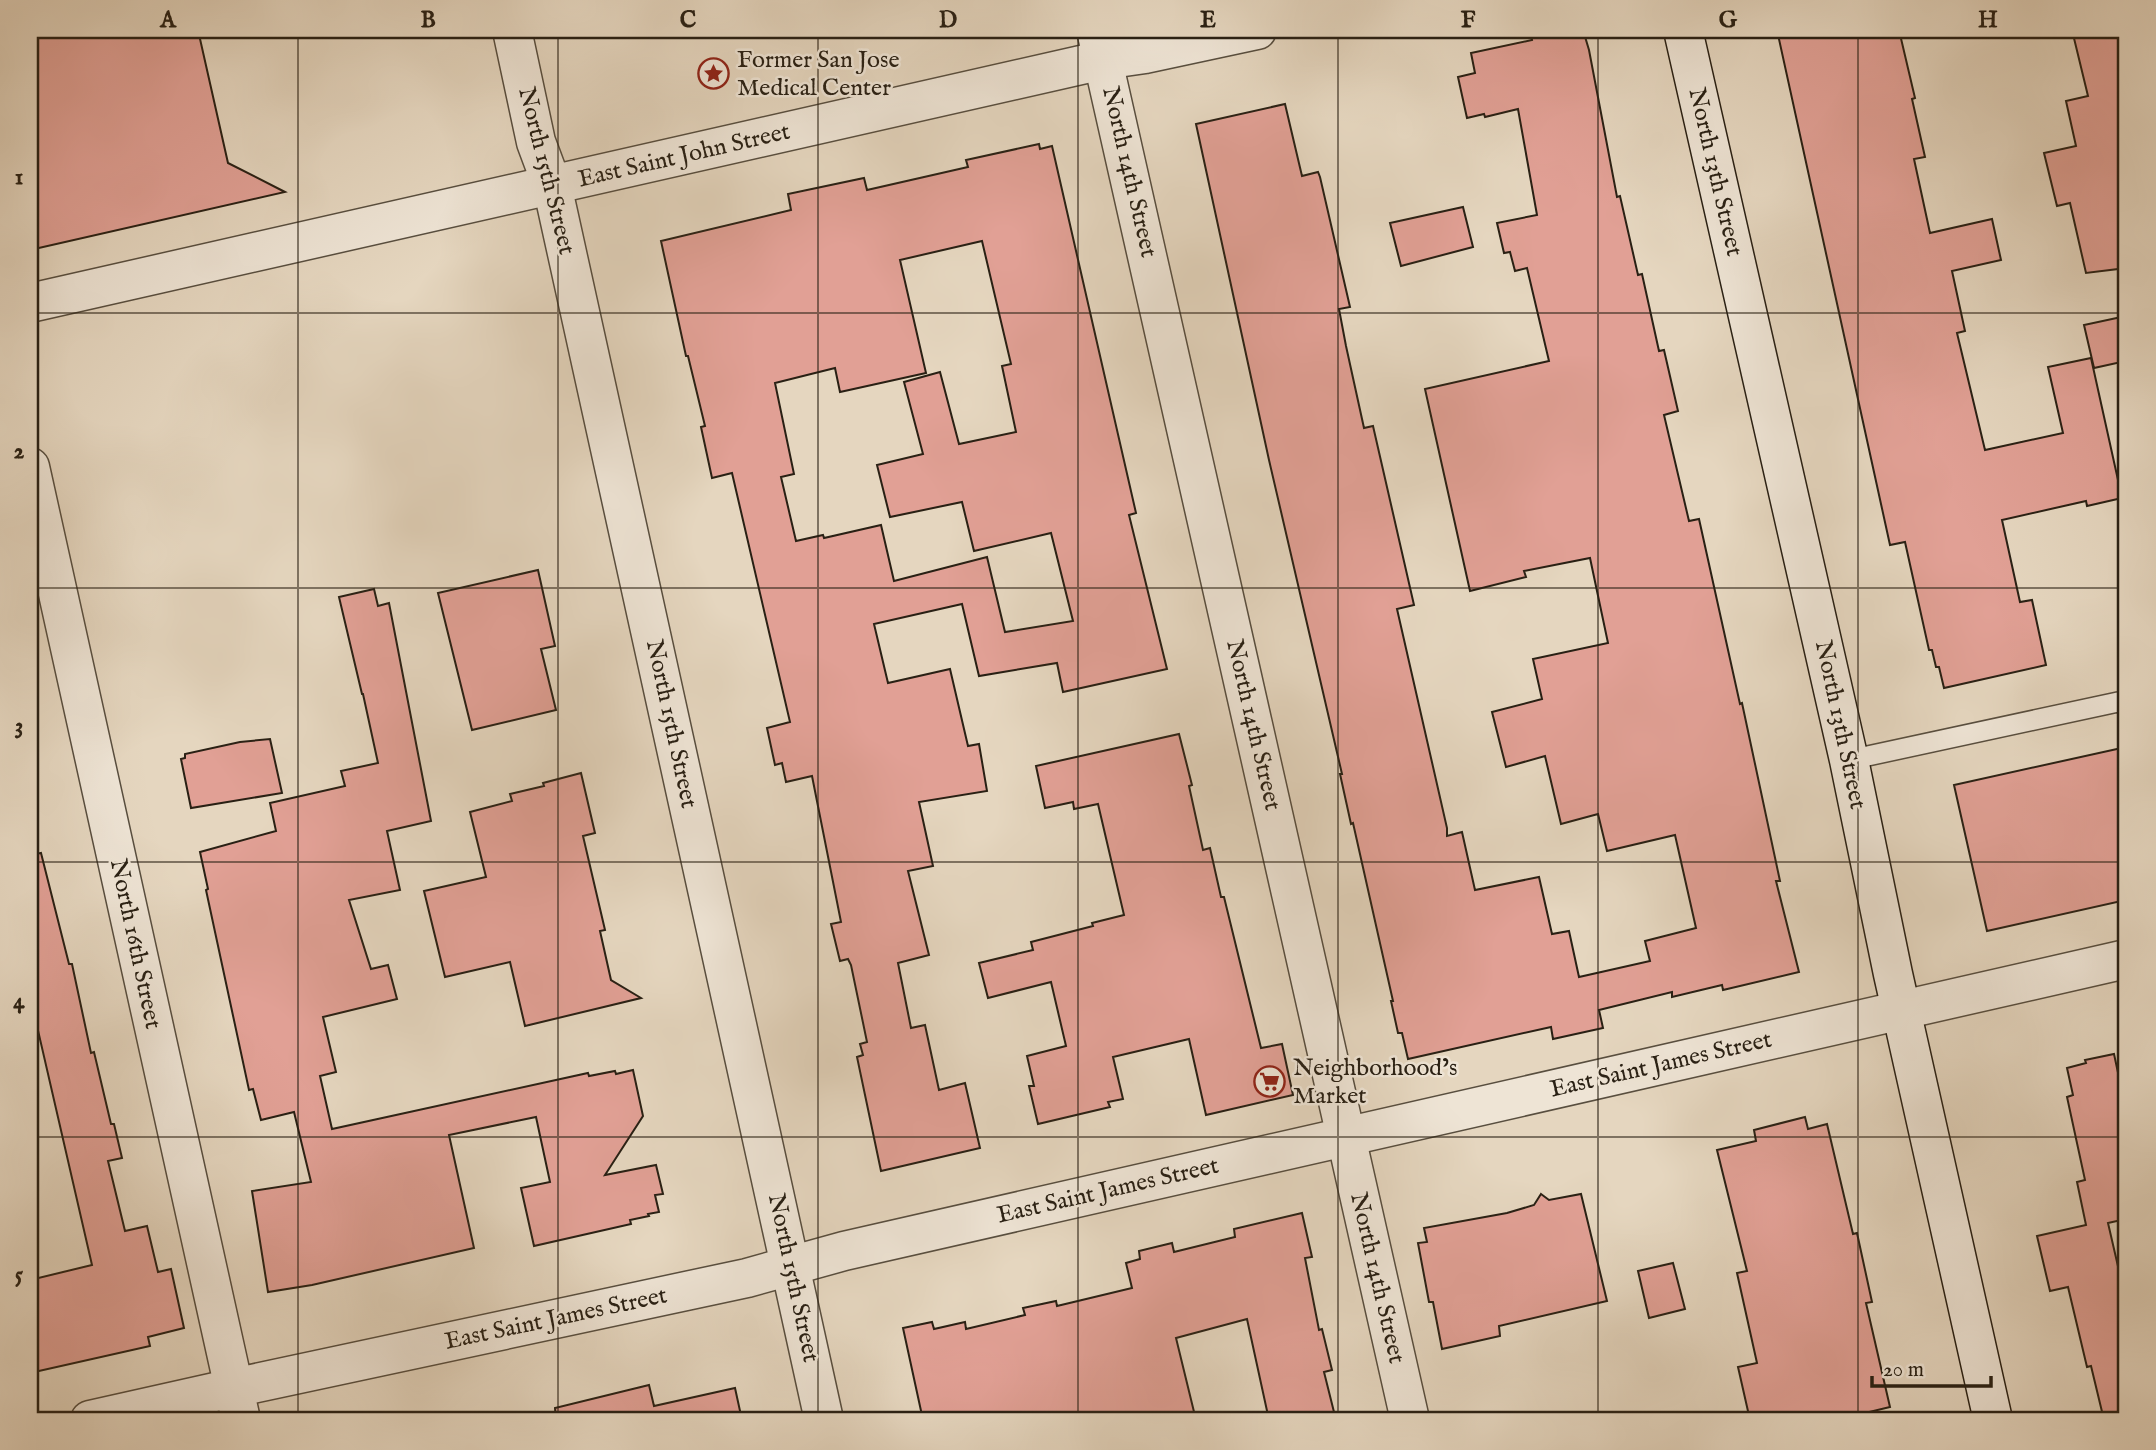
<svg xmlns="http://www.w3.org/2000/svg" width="2156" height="1450" font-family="'IM FELL English',serif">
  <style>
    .building { fill: #e1a095; stroke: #292014; stroke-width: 2; fill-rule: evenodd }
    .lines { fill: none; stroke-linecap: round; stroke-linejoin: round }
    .service-casing { stroke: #584e3f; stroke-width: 22 }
    .minor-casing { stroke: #584e3f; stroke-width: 41 }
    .tertiary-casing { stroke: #584e3f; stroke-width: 41 }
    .secondary-casing { stroke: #292014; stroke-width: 41 }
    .service { stroke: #eee4d5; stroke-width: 19 }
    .minor { stroke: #eee4d5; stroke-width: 38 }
    .tertiary { stroke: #eee4d5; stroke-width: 38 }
    .secondary { stroke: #eee4d5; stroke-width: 38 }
    .grid { fill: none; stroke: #292014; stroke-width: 2; stroke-opacity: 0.55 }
    .labels { text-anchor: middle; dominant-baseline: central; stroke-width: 5; stroke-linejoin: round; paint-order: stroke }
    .poi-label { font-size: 24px; fill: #292014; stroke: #eee4d5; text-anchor: start }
    .street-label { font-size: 24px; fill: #292014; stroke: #eee4d5 }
    .neatline { fill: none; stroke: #292014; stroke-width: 2.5 }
    .grid-label { font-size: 23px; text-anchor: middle; font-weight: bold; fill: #292014 }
  </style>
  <rect width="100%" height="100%" fill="#e5d6bf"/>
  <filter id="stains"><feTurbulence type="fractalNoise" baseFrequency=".00286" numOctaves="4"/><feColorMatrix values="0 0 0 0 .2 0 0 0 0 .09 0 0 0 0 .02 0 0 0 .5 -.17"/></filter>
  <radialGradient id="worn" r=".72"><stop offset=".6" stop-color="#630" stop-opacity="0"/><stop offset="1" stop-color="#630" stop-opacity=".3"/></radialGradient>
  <g class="building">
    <path d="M30 30H198L228 163 285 192 30 250Z"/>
    <path d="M1530 30H1545L1558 34 1583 30 1589 50 1617 197 1620 196 1638 275 1642 274 1659 351 1664 350 1678 411 1664 415 1689 521 1699 519 1740 704 1742 703 1780 881H1776L1799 972 1723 990 1722 985 1672 997V992L1599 1010 1603 1028 1553 1039 1551 1027 1408 1059 1402 1033H1398L1391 1001H1393L1353 823 1351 824 1340 774H1342L1269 460 1196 124 1285 104 1302 176 1318 172 1320 177 1350 307 1339 309 1346 346 1364 428 1373 426 1414 605 1397 609 1447 828V836L1462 832 1475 890 1539 877 1552 934 1569 931 1579 977 1650 961 1645 941 1696 928 1675 835 1607 851 1598 814 1561 824 1545 756 1506 767 1492 712 1542 699 1533 659 1608 643 1590 558 1524 571 1526 577 1470 591 1425 389 1549 361 1527 268 1515 271 1510 252 1504 253 1497 223 1537 215 1518 109 1485 117 1484 114 1467 118 1458 77 1475 73 1471 53 1532 40Z"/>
    <path d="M1777 30H1899L1915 98 1912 99 1925 157 1914 159 1930 233 1992 219 2001 260 1952 271 1965 331 1957 333 1985 450 2063 433 2048 367 2091 358 2122 498 2087 506 2086 501 2002 520 2020 602 2032 600 2046 665 1944 688 1939 667H1936L1932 650H1929L1905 542 1890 545Z"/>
    <path d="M2072 30H2119L2126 61V268L2086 273 2070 203 2057 206 2044 153 2076 146 2066 101 2088 96Z"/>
    <path d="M1039 144 1040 149 1052 146 1136 513 1129 515 1167 669 1063 692 1057 663 979 676 962 604 874 624 888 683 950 669 968 746 979 744 987 791 919 802 933 866 908 871 929 955 898 963 911 1028 925 1025 939 1090 965 1083 980 1148 881 1171 857 1057 863 1055 860 1044 867 1042 851 965 848 959 840 961 831 924 841 922 812 776 786 782 782 763 775 765 767 728 790 722 732 473 712 478 701 427 705 426 688 356H686L661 241 791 210 788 194 864 178 867 190 968 167 966 160ZM982 241 1011 364 1002 366 1016 432 959 444 940 372 904 382 923 454 877 465 890 517 962 502 974 551 1051 533 1073 621 1005 632 987 557 894 581 881 525 824 538 823 535 796 541 781 477 794 474 775 383 835 368 840 392 926 373 900 260Z"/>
    <path d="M1463 207 1473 247 1401 266 1390 223Z"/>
    <path d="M2126 316V361L2094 368 2084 325Z"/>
    <path d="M538 570 555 646 541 649 556 710 472 730 438 593Z"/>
    <path d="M374 589 378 606 389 603 431 821 387 831 400 890 349 900 371 969 388 965 397 999 323 1017 336 1072 320 1076 332 1129 588 1073 589 1076 615 1071 616 1074 633 1070 643 1116 605 1175 656 1165 663 1194 655 1195 659 1212 648 1214 649 1216 630 1220 631 1224 534 1246 521 1188 550 1182 536 1117 449 1135 474 1248 312 1285 268 1292 252 1191 311 1182 294 1112 261 1120 253 1089 249 1090 206 890 208 889 200 852 276 831 270 803 345 786 341 771 378 763 363 694H362L339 597Z"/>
    <path d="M1179 734 1192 785 1189 786 1203 850 1210 848 1221 897H1224L1261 1048 1282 1044 1293 1095 1206 1115 1189 1039 1113 1057 1123 1099 1108 1102 1110 1107 1038 1124 1029 1086H1034L1027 1056 1066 1046 1051 982 988 998 979 963 1033 950 1031 942 1093 926 1092 923 1124 915 1098 804 1074 809 1073 802 1045 808 1036 766Z"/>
    <path d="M270 739 282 793 191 808 181 759 185 758V754L240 742Z"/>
    <path d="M2126 747V900L1987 931 1954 785Z"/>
    <path d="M581 773 595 833 583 836 605 930 600 931 611 980 641 998 525 1026 510 962 445 977 424 891 486 877 470 812 512 801 510 794 544 786 543 783Z"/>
    <path d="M41 853 69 964H72L91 1053 94 1052 111 1124H114L122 1158 108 1161 125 1231 147 1226 158 1272 171 1269 184 1328 148 1337 150 1346 30 1373V1280L92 1265 37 1026 30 1027V855Z"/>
    <path d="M2114 1054 2126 1110V1219L2108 1223 2126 1301V1420H2104L2091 1366 2087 1367 2068 1287 2050 1291 2037 1236 2086 1225 2077 1182 2085 1180 2067 1097 2073 1095 2067 1068 2086 1063 2085 1060Z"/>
    <path d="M1805 1117 1808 1129 1827 1124 1853 1234 1857 1233 1872 1302 1866 1303 1890 1407 1836 1420H1750L1738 1367 1757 1363 1737 1273 1747 1271 1717 1150 1756 1141 1754 1130Z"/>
    <path d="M1541 1194 1549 1200 1581 1194 1607 1301 1499 1326 1500 1336 1442 1349 1433 1302H1429L1418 1243 1427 1242 1424 1228 1507 1213 1534 1205Z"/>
    <path d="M1302 1213 1312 1257 1305 1258 1319 1330 1322 1329 1332 1370 1324 1372 1336 1420H1269L1247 1319 1176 1338 1196 1420H923L903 1328 932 1322 934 1329 965 1322 966 1329 1025 1315 1023 1308 1056 1301 1057 1306 1132 1288 1126 1263 1140 1259 1139 1251 1172 1243 1174 1252 1235 1237 1234 1229Z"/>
    <path d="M1673 1263 1685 1309 1649 1318 1638 1271Z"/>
    <path d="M649 1385 654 1406 735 1388 742 1420H556L555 1408Z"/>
  </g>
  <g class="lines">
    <defs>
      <path id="service" d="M1849 760 2118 702 2126 706"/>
      <g id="minor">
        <path d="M512 30 536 142 552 185 824 1420"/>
        <path d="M1096 30 1410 1420"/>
        <path d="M30 303 1103 60 1145 54 1257 30"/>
        <path d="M30 467 241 1420"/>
      </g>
      <path id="tertiary" d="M90 1420 233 1388 747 1278 844 1251 2126 959"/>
      <path id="secondary" d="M1683 30 1849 760 1893 974 1993 1420"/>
    </defs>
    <use href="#service" class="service-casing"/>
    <use href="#minor" class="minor-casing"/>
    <use href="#tertiary" class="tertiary-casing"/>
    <use href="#secondary" class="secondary-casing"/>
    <use href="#service" class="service"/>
    <use href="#minor" class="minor"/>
    <use href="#tertiary" class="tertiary"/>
    <use href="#secondary" class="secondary"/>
  </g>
  <path class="grid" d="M298 30V1420M558 30V1420M818 30V1420M1078 30V1420M1338 30V1420M1598 30V1420M1858 30V1420M30 313H2126M30 588H2126M30 862H2126M30 1137H2126"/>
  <defs>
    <symbol id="sight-ring" viewBox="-11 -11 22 22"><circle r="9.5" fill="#eee4d5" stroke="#8f2418" stroke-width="1.5"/><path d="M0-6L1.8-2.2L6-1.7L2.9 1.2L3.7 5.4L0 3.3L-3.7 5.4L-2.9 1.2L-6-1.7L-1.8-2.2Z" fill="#8f2418"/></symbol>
    <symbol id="supermarket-ring" viewBox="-11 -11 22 22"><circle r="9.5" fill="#eee4d5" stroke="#8f2418" stroke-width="1.5"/><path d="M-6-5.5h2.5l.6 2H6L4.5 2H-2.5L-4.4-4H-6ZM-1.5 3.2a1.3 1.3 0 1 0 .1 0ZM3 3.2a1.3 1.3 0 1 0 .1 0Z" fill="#8f2418"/></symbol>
  </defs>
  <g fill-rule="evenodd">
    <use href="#sight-ring" x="696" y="56" width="35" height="35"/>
    <use href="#supermarket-ring" x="1252" y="1064" width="35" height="35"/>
  </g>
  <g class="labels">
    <g class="poi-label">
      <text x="737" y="60">Former San Jose<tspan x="737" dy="28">Medical Center</tspan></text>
      <text x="1293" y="1068">Neighborhood’s<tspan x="1293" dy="28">Market</tspan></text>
    </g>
    <g class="street-label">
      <text transform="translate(684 156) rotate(-13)">East Saint John Street</text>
      <text transform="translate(546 171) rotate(76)">North 15th Street</text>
      <text transform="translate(1129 172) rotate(77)">North 14th Street</text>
      <text transform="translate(1715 172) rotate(77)">North 13th Street</text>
      <text transform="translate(671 724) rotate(78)">North 15th Street</text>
      <text transform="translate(1253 725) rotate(77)">North 14th Street</text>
      <text transform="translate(1840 725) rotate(78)">North 13th Street</text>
      <text transform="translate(135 944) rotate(78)">North 16th Street</text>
      <text transform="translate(1661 1065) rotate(-13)">East Saint James Street</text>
      <text transform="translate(1108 1191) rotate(-13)">East Saint James Street</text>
      <text transform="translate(793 1278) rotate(78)">North 15th Street</text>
      <text transform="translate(1377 1278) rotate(77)">North 14th Street</text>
      <text transform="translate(556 1319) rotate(-12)">East Saint James Street</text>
    </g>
  </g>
  <rect width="2156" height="1450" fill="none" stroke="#e5d6bf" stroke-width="77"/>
  <path d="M1872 1376v10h119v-10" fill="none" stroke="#292014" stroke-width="3.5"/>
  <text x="1883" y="1376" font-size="21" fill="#292014" stroke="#eee4d5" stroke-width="5" paint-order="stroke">20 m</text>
  <rect x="38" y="38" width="2080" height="1374" class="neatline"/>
  <g class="grid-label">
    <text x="168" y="27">A</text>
    <text x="428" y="27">B</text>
    <text x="688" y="27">C</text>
    <text x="948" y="27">D</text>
    <text x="1208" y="27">E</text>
    <text x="1468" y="27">F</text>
    <text x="1728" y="27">G</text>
    <text x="1988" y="27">H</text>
    <text x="19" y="184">1</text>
    <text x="19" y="458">2</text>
    <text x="19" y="733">3</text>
    <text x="19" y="1008">4</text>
    <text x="19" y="1282">5</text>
  </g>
  <rect width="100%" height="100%" filter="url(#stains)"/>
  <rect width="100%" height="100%" fill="url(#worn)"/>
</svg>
